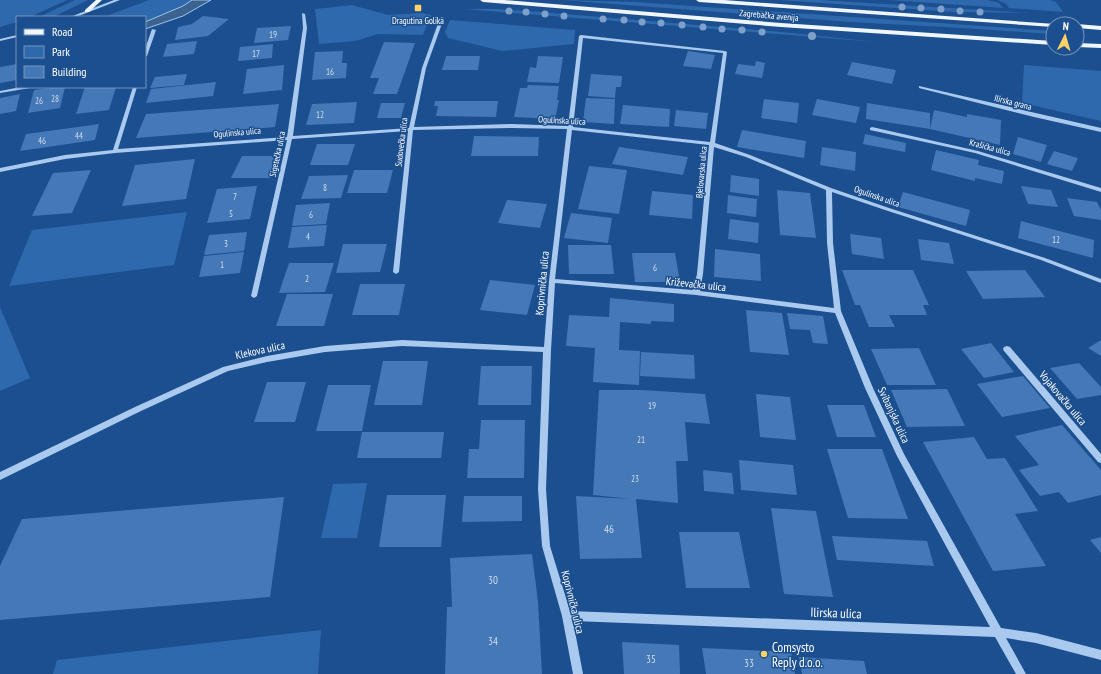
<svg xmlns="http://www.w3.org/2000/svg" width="1101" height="674" font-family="'PT Sans Narrow',sans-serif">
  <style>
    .green { fill: #2e69ad }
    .water { fill: #3c6290; stroke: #9cc4f0 }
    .building { fill: #4478b7 }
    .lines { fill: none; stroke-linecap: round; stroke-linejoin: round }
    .minor { fill: #a9c9ee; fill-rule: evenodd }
    .major { fill: #f0f6ff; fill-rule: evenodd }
    .tree { fill: #7ea0ca }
    .poi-dot { fill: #ffd166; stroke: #1b4f8f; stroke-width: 1.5 }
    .labels { text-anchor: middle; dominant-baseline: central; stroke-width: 3; stroke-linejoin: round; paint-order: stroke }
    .far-street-label { font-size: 9px; fill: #fff; stroke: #1b4f8f }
    .far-poi-label { font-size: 9px; fill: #fff; stroke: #1b4f8f }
    .number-label { font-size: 9px; fill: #d0dded }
    .street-label { font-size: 11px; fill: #fff; stroke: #1b4f8f }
    .near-number-label { font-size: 11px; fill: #d0dded }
    .near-street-label { font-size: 13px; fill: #fff; stroke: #1b4f8f }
    .near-poi-label { font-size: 13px; fill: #fff; stroke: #1b4f8f; text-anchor: start }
  </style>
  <rect width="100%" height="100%" fill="#1b4f8f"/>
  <g class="green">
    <path d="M0 0H67L30 17H17V22L0 27Z"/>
    <path d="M75 0H88L53 17H39Z"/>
    <path d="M149 0H192L183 6 145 22V17H104Z"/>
    <path d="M561 0 635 2 1053 31V34L945 27 850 22Z"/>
    <path d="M778 0H820L1030 13 954 12Z"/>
    <path d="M888 0H987L999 3 1003 8Z"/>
    <path d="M998 0H1050L1056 2 1063 12 1009 8 1006 4Z"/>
    <path d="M352 5 388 15 422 13 431 15 423 35 378 34 355 41 319 44 315 9Z"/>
    <path d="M464 9H497L540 12 782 32 876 42Z"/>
    <path d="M450 20 575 30 574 44 502 51 448 38 445 32Z"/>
    <path d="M1024 65 1101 71V121L1022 103Z"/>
    <path d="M187 212 174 265 9 286 32 230Z"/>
    <path d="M0 307 30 378 0 391Z"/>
    <path d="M367 483 357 538H321L333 484Z"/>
    <path d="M321 630 318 674H53L57 660Z"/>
  </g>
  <path class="water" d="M192 0H211L183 16 145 29V22L183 6Z"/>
  <g class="building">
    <path d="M203 16 229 19 208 36 175 40 178 27 192 24Z"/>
    <path d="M291 26 288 40 254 43 257 28Z"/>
    <path d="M197 41 194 54 163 57 167 44Z"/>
    <path d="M384 42 415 43 397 94H373L379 78H370Z"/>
    <path d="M273 44 272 58 238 61 240 47Z"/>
    <path d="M343 51 342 63H347L346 78 312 80 315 52Z"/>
    <path d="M688 51 715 55 711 69 683 66Z"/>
    <path d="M446 56H480L478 70H442Z"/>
    <path d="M538 56 563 57 559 83 527 82 530 67 536 68Z"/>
    <path d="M756 61 765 63 762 78 735 74 738 64 755 66Z"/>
    <path d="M852 62 896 70 892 84 847 75Z"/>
    <path d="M17 64V80L0 83V67Z"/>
    <path d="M284 65 282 90 243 94 247 69Z"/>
    <path d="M187 74 184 85 150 88 155 77Z"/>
    <path d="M591 74 622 76 621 87H616L615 98 588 96Z"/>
    <path d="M216 82 213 96 146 103 151 89Z"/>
    <path d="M528 85 559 86 557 100H559L555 119 514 117 520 88H527Z"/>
    <path d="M58 87H65L60 108 28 113 34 90Z"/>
    <path d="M85 87H116L109 110 76 114Z"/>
    <path d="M20 94 16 111 0 114V98Z"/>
    <path d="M586 98 615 99 614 124 583 122Z"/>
    <path d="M764 99 799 103 797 123 761 118Z"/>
    <path d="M817 99 860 107 856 123 812 115Z"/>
    <path d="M435 101H498L496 117 436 116 438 106H434Z"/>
    <path d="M357 102 354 123 306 125 312 104Z"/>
    <path d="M381 103H405L401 118H377Z"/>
    <path d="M867 103 930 113V129L866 119Z"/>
    <path d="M279 104 275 127 136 138 146 114Z"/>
    <path d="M623 105 670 109 669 127 620 124Z"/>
    <path d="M676 110 708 113 706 129 674 126Z"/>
    <path d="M934 110 967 117V114L1001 120 1000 145 930 129Z"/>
    <path d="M99 124 95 140 20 151 26 134 63 129 61 136 63 129Z"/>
    <path d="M742 130 806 141 804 158 737 147Z"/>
    <path d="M865 134 906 143 905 152 863 144Z"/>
    <path d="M474 136 539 137 538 156H471Z"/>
    <path d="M1018 137 1047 145 1041 162 1013 154Z"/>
    <path d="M317 144H355L348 165H310Z"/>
    <path d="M619 147 688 157 683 175 612 164Z"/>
    <path d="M822 147 856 152 855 171 820 165Z"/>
    <path d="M936 150 979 160 978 165 1004 171 1002 184 975 178V181L931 170Z"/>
    <path d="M1054 151 1078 158 1072 171 1047 164Z"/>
    <path d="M242 156H279L270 178H231Z"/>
    <path d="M195 159 186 199 122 206 135 165Z"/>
    <path d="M589 166 627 170 619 214 578 209Z"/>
    <path d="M91 170 72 213 32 216 53 173Z"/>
    <path d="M354 170H393L387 193H347Z"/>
    <path d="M348 175 341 198 301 199 309 176Z"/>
    <path d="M731 175 759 179V196L730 192Z"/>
    <path d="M257 186 250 219 207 223 217 189Z"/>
    <path d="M1021 186 1051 190 1058 207 1028 204Z"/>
    <path d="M777 190 810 193 816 238 780 235Z"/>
    <path d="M652 191 693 195 692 219 649 215Z"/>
    <path d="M903 192 970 210 966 226 898 207Z"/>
    <path d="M728 195 757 199 756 217 727 213Z"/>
    <path d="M1067 198 1097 202 1101 210V220L1074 216Z"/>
    <path d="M507 200 547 204 540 228 498 223Z"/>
    <path d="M330 203 326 224 292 226 296 205Z"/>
    <path d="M571 213 612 218 608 243 564 238Z"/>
    <path d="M730 219 759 223 758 243 728 239Z"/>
    <path d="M1021 221 1094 240 1093 258 1018 238Z"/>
    <path d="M327 225 324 246 288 248 292 227Z"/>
    <path d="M247 232 244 251 204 255 209 235Z"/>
    <path d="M850 234 881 238 884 259 852 254Z"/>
    <path d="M918 239 949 243 954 264 921 260Z"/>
    <path d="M343 244H387L380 272 336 273Z"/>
    <path d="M568 245H611L614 274H569Z"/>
    <path d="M715 249 760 254 761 281 714 277Z"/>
    <path d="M244 252 240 273 199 277 204 256Z"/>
    <path d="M632 253H675L680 282H635Z"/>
    <path d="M289 263H334L325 292 279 293Z"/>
    <path d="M842 270H913L929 305H923L927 315H889L895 327H869L860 305H855Z"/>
    <path d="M1025 270 1045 297 983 299 966 271Z"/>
    <path d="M490 280 535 285 527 315 480 310Z"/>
    <path d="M360 284H405L399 315H352Z"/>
    <path d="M287 294H333L324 326H276Z"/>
    <path d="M610 298 674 304V322L651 321V324L620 322 619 350 640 351 639 385 593 382 595 348 566 346 569 315 609 317Z"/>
    <path d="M746 310 782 313 789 355 750 352Z"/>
    <path d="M787 313 823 316 828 344 813 343 810 330 790 329Z"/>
    <path d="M1101 340V356L1088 348Z"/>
    <path d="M991 343 1014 372 984 378 961 349Z"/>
    <path d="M919 348 936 385H887L871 349Z"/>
    <path d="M641 352 694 355 695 379 640 376Z"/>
    <path d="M383 361H428L422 405H374Z"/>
    <path d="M1079 363 1101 387V395L1077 399 1050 368Z"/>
    <path d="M481 366H532L531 405H478Z"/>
    <path d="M1023 376 1050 408 1002 417 977 384Z"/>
    <path d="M267 382H306L295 422H254Z"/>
    <path d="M328 385H371L362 431H316Z"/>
    <path d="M947 389 965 426 907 427 891 390Z"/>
    <path d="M599 390H642L705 394 710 424 685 422 688 461H676L678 503 636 499 642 558 580 559 576 496 631 499 593 495Z"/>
    <path d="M756 394 790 397 796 440 760 437Z"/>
    <path d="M827 405H864L876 437H837Z"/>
    <path d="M481 420H525L524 478H467L469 449H479Z"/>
    <path d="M1062 425 1101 470V495L1068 503 1059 492 1040 496 1019 470 1039 465 1015 436Z"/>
    <path d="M362 432H444L441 458H357Z"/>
    <path d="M974 437 987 459 1005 458 1038 511 1015 514 1046 566 993 571 923 442Z"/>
    <path d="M827 449H882L908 519 848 518Z"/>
    <path d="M739 460 793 465 797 495 741 490Z"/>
    <path d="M703 470 732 473 734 494 704 491Z"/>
    <path d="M387 495H446L441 547H379Z"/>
    <path d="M464 496H522V521L462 522Z"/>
    <path d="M284 497 270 597 0 620V566L22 519Z"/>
    <path d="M771 508 816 511 833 597 784 594Z"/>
    <path d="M679 532H739L750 588H686Z"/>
    <path d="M832 536 927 541 934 566 837 560Z"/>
    <path d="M1101 537V553L1090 540Z"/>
    <path d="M532 554 538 602 542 674H445L447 607H452L450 558Z"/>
    <path d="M622 642 679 645 680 674H624Z"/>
    <path d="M702 648 791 652 795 674H706Z"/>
    <path d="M799 657 864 661 867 674H802Z"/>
  </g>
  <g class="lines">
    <g class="minor">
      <path d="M114 0H120L76 17H70Z"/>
      <path d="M302 13 305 14 307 28 293 136 409 128 422 68 440 18 442 17 444 18 426 68 414 127 512 124 568 126 579 36 581 35 725 51 727 52 715 143 750 155 831 188 889 208 1045 258 1101 279V283L1041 260 885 210 832 192 833 243 841 311 873 388 904 454 1001 628 1036 633 1101 650V660L1036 643 1006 638 1026 674H1016L995 637 573 621 583 674H573L562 616 542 546 538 489 543 352 402 346 325 352 267 362 228 371 141 411 0 480V472L135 407 223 367 267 356 325 346 402 340 544 347 549 281 567 129 512 128 413 130 399 272 396 274 393 272 408 131 292 139 257 296 254 298 251 296 287 140 115 153 65 159 0 172V168L65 155 113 150 133 87H137L118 149 287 137 303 28ZM583 38 723 53 710 142 573 127ZM572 130 709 145 697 274 693 290 555 279ZM714 147 746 157 826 190 827 243 834 308 700 291 703 274ZM555 283 696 295 835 313 865 388 897 456 990 627 570 611 550 546 546 489 551 350Z"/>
      <path d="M152 29 156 30 147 56 145 57V49Z"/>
      <path d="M17 35V37L0 41V39Z"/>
      <path d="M919 86 1101 128V132L1034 117 919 88Z"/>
      <path d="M21 87H32L30 88 0 93V91Z"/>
      <path d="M872 127 978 151 1101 188V192L975 153 870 130V128Z"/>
      <path d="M1007 346 1010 347 1101 454V463L1098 462 1004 351 1003 349 1004 347Z"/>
    </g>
    <g class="major">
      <path d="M96 0H102L89 12H85V10Z"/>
      <path d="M480 0H504L781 23 1053 41V45L781 27 483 2Z"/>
      <path d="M696 0H724L1055 24H1053V27L699 2Z"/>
      <path d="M1077 24 1101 26V30L1077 28Z"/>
      <path d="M1077 43 1101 44V48L1077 47Z"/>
    </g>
  </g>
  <g class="tree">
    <circle cx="902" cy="7" r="3.5"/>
    <circle cx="921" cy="8" r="3.5"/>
    <circle cx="941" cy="9" r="3.5"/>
    <circle cx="509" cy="11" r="3.5"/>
    <circle cx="960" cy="11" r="3.5"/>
    <circle cx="526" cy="12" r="3.5"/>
    <circle cx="980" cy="12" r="3.5"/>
    <circle cx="545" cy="14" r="3.5"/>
    <circle cx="564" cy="16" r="3.5"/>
    <circle cx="603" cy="19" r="3.5"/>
    <circle cx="624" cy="20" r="3.5"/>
    <circle cx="642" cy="22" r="3.5"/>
    <circle cx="661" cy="23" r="3.5"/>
    <circle cx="682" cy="25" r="3.5"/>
    <circle cx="703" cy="27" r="3.5"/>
    <circle cx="722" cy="29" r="3.5"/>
    <circle cx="742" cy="30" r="3.5"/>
    <circle cx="762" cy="32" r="3.5"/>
    <circle cx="812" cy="36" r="4"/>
  </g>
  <g class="poi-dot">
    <rect x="414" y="4" width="8" height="8" rx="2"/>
    <circle cx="764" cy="654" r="4"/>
  </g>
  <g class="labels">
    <g class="far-street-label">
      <text transform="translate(769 15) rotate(5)">Zagrebačka avenija</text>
      <text transform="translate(1013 102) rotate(14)">Ilirska grana</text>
      <text transform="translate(562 120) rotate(3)">Ogulinska ulica</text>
      <text transform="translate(237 132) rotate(-5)">Ogulinska ulica</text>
      <text transform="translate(401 142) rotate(-83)">Sudovečka ulica</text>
      <text transform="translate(990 147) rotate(15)">Krašićka ulica</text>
      <text transform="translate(277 154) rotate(-78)">Sigetečka ulica</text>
      <text transform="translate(701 172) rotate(-85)">Bjelovarska ulica</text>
      <text transform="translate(877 196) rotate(19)">Ogulinska ulica</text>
    </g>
    <g class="far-poi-label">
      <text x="418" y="20">Dragutina Golika</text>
    </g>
    <g class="number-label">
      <text x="273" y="34">19</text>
      <text x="256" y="53">17</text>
      <text x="330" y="71">16</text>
      <text x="55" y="98">28</text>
      <text x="39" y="100">26</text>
      <text x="320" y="114">12</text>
      <text x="79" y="135">44</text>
      <text x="42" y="140">46</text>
      <text x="325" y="187">8</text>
      <text x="235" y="196">7</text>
      <text x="231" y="213">5</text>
      <text x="311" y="214">6</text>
      <text x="308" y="236">4</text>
      <text x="1056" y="239">12</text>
      <text x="226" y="243">3</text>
      <text x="222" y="264">1</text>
      <text x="655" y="267">6</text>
      <text x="307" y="278">2</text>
      <text x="652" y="405">19</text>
      <text x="641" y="439">21</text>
      <text x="635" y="478">23</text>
    </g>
    <g class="street-label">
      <text transform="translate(542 283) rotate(-85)">Koprivnička ulica</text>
      <text transform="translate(696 284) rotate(6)">Križevačka ulica</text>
      <text transform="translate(260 350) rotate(-12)">Klekova ulica</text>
      <text transform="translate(1063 398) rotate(50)">Vojakovačka ulica</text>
      <text transform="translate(894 415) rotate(65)">Svibanjska ulica</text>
      <text transform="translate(573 602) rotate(76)">Koprivnička ulica</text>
    </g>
    <g class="near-number-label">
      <text x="609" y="529">46</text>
      <text x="493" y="580">30</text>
      <text x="493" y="641">34</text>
      <text x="651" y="659">35</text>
      <text x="749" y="663">33</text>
    </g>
    <g class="near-street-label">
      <text transform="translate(836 613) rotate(2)">Ilirska ulica</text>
    </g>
    <g class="near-poi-label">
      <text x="772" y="647">Comsysto<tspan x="772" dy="15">Reply d.o.o.</tspan></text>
    </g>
  </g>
  <rect x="16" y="16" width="130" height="72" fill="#1b4f8f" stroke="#7695bc"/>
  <rect x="24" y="29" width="20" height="6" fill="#f0f6ff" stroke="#7695bc"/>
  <text x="52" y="36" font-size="12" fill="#ffffff">Road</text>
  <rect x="24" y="46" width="20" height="12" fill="#2e69ad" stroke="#7695bc"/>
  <text x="52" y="56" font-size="12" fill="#ffffff">Park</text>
  <rect x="24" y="66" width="20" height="12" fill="#4478b7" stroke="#7695bc"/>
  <text x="52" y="76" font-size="12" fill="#ffffff">Building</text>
  <g transform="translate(1065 36) rotate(5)"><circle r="19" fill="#1b4f8f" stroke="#7695bc"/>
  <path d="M0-3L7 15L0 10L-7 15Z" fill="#ffd166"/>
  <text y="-6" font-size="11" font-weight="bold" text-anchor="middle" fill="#ffffff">N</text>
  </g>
</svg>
